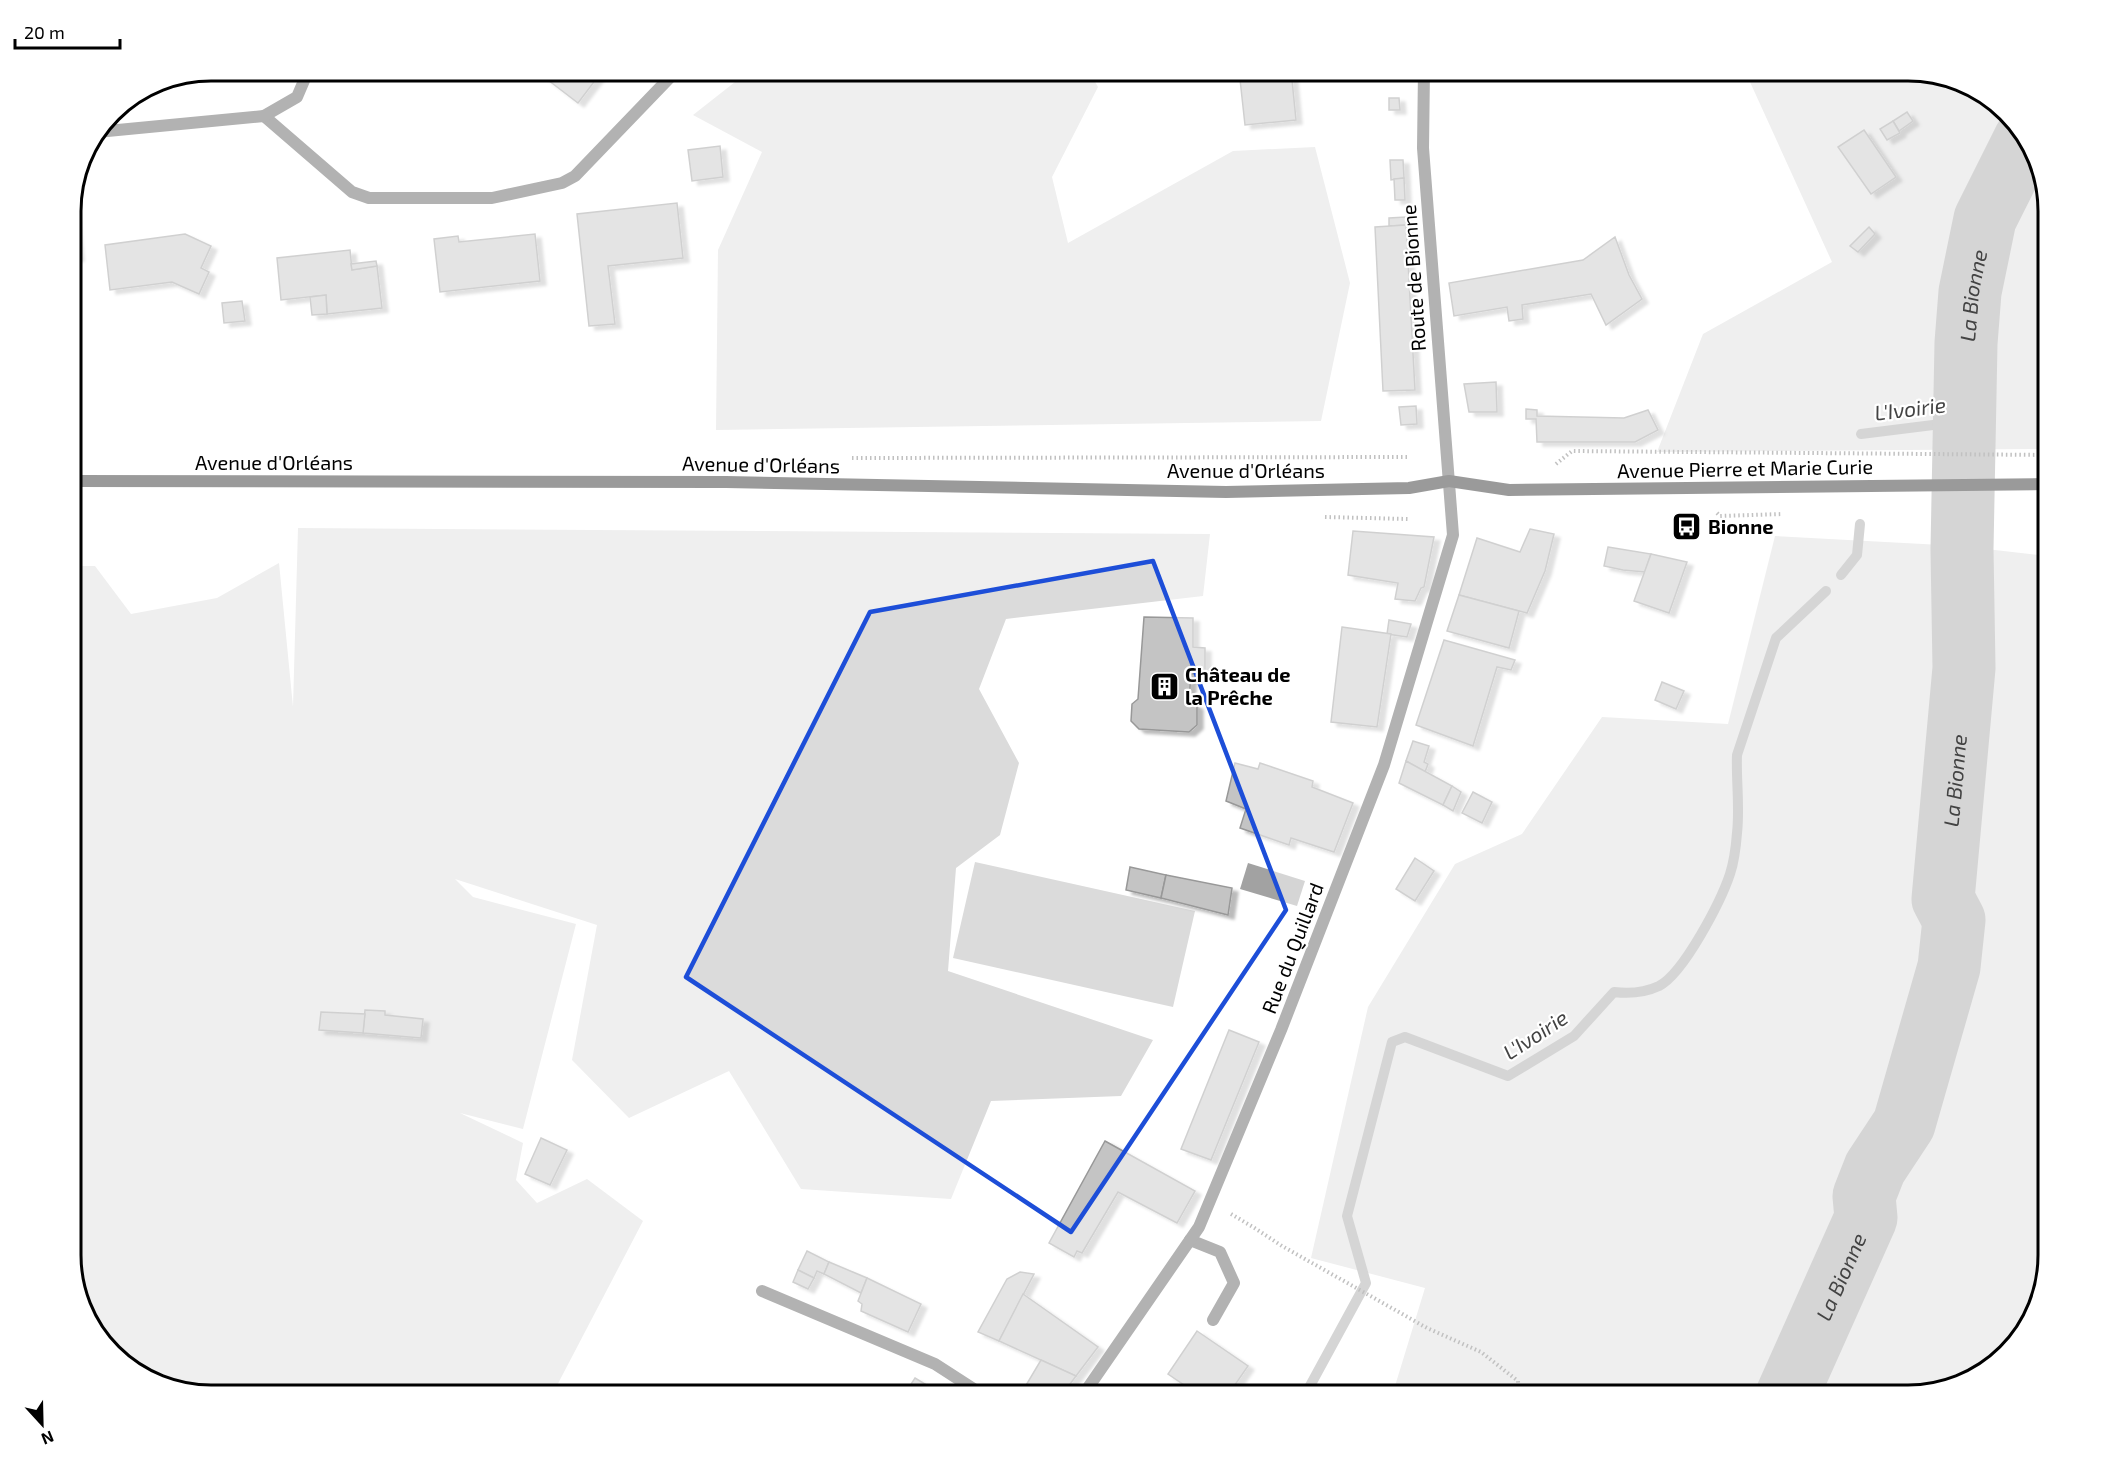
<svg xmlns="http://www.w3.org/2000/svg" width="2119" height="1466" font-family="'Exo 2',sans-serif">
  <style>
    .green { fill: #dbdbdb }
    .water { fill: #a2a2a2 }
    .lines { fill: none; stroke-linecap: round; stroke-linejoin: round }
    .stream { stroke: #a2a2a2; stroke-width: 10 }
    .river { stroke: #a2a2a2; stroke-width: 63 }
    .building { fill: #c4c4c4; stroke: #989898; stroke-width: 1.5; filter: url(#shadow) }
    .path { stroke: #767676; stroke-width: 4; stroke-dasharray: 1.5 3; stroke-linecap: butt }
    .lane { stroke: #545454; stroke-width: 12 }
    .street { stroke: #545454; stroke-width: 12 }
    .secondary { stroke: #212121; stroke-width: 12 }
    .marked { fill: none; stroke: #1d4ed8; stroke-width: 4.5; stroke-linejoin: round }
    .labels { text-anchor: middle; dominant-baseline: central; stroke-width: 4.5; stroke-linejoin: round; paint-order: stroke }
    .street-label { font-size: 20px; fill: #000; stroke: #fff }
    .poi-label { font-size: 20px; font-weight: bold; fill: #000; stroke: #fff; text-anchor: start }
    .water-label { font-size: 21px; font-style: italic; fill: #434343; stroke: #fff }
    .rim { fill: none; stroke: #000; stroke-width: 3 }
  </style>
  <defs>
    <filter id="shadow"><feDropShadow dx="6" dy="4" stdDeviation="1.5" flood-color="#0004"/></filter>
  </defs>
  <rect width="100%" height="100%" fill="#fff"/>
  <g class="green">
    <path d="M749 71H1089L1098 87 1052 177 1068 243 1233 151 1315 147 1350 283 1321 421 716 430 718 250 762 152 693 115Z"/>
    <path d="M1745 71H1908L1986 94 2034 149 2048 211V449L1657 452 1703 334 1832 262Z"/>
    <path d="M298 528 1210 534 1203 596 1006 619 979 689 1019 763 1000 835 956 868 948 971 1153 1040 1121 1096 991 1101 951 1199 801 1189 729 1071 629 1118 572 1060 597 925 455 879 473 897 576 924 523 1129 460 1113 523 1143 516 1180 537 1203 587 1179 643 1221 552 1395H211L133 1372 89 1325 71 1263V566H95L131 614 217 598 279 563 293 707Z"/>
    <path d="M1775 536 1960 546 2048 556V896L2044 916 2048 923V1255L2025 1333 1978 1377 1908 1395H1405L1395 1386 1425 1288 1311 1258 1368 1007 1455 864 1522 834 1602 717 1728 724Z"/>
    <path d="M975 862 1195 911 1173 1007 953 958Z"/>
  </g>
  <path class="water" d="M1248 863 1305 881 1297 906 1240 889Z"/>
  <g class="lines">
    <g class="stream">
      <path d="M1861 434 1965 421"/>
      <path d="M1841 575 1857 555 1860 524"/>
      <path d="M1305 1395 1366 1283 1347 1216 1392 1042 1405 1037 1508 1076 1574 1036 1614 992C1630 994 1644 993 1659 986 1684 973 1721 901 1730 874 1734 862 1736 846 1737 833 1740 807 1736 781 1737 755L1776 638 1826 591"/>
    </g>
    <path class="river" id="s1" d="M1787 1395 1866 1218 1864 1196 1875 1168 1904 1124 1949 967 1954 920 1943 899 1964 668 1962 549 1966 343 1970 292 1985 219 2025 139"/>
  </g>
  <g class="building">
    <path d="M535 70H603L578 103Z"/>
    <path d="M1239 70H1291L1296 120 1245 125Z"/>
    <path d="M1389 98H1399L1400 110H1389Z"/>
    <path d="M1907 112 1913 121 1899 131 1893 121Z"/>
    <path d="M1893 121 1900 133 1887 140 1880 129Z"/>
    <path d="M1864 130 1896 177 1871 194 1838 147Z"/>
    <path d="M720 146 723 177 692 181 688 150Z"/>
    <path d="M1390 160H1403L1404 178 1391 180Z"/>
    <path d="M1404 178 1405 200H1395L1394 179Z"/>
    <path d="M72 200 78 257 71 258V203Z"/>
    <path d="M677 203 683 258 608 266 615 324 589 326 577 214Z"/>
    <path d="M1406 217V225L1389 226V218Z"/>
    <path d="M1406 225 1415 390 1383 391 1375 227Z"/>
    <path d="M1869 227 1875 234 1858 252 1850 246Z"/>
    <path d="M185 234 211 246 201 268 209 272 199 294 172 282 110 290 105 245Z"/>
    <path d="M535 234 540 281 440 292 434 239 458 236 459 242Z"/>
    <path d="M1615 237 1629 275 1642 299 1606 325 1591 294 1522 305 1523 319 1509 321 1507 307 1454 316 1449 283 1583 260Z"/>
    <path d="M350 250 352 270 377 266 382 308 327 314 326 295 281 300 277 258Z"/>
    <path d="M376 261 377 266 352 270 351 264Z"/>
    <path d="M326 295 327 314 312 315 310 297Z"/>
    <path d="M242 301 245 321 224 323 222 303Z"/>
    <path d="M1496 382 1497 412H1469L1464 384Z"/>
    <path d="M1416 406 1417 424 1401 425 1399 407Z"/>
    <path d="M1526 409 1537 410V416L1624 418 1648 410 1658 430 1635 442H1537L1536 419H1526Z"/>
    <path d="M1530 529 1554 534 1545 571 1527 613 1459 595 1477 538 1520 552Z"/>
    <path d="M1353 531 1434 537 1424 587 1421 588 1415 601 1395 599 1398 583 1348 575Z"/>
    <path d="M1608 547 1651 554 1645 572 1623 570 1604 566Z"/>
    <path d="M1651 554 1687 562 1669 613 1634 601Z"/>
    <path d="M1459 595 1519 611 1509 648 1447 631Z"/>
    <path d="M1144 617 1193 618V647L1205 648V674H1191L1189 700 1197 706V725L1189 732 1139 729 1131 721 1132 704 1138 699Z"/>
    <path d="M1389 620 1411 624 1407 637 1387 634Z"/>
    <path d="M1342 627 1391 634 1377 727 1331 722Z"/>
    <path d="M1444 640 1515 660 1511 670 1497 667 1473 746 1416 725Z"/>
    <path d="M1662 682 1684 691 1676 709 1655 700Z"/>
    <path d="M1413 741 1429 746 1424 762 1428 764 1425 772 1406 761Z"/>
    <path d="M1406 761 1452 786 1443 805 1399 783Z"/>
    <path d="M1235 763 1258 769 1260 763 1313 781 1312 787 1353 803 1334 852 1291 838 1289 845 1240 828 1246 809 1226 801Z"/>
    <path d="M1452 786 1461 792 1453 811 1443 805Z"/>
    <path d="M1473 792 1492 802 1482 823 1462 813Z"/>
    <path d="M1415 858 1434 871 1415 901 1396 889Z"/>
    <path d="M1130 867 1166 875 1161 898 1126 890Z"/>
    <path d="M1166 875 1232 888 1228 915 1161 898Z"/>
    <path d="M365 1010 385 1011V1015L423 1019 421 1038 363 1033Z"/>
    <path d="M321 1012 365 1014 363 1033 319 1030Z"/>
    <path d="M1229 1030 1259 1042 1211 1160 1181 1149Z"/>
    <path d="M541 1138 567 1150 550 1185 525 1174Z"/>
    <path d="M1105 1141 1195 1191 1177 1223 1118 1192 1082 1253 1077 1251 1074 1257 1049 1243Z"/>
    <path d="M807 1251 829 1262 824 1274 817 1271 814 1278 798 1270Z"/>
    <path d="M829 1262 867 1278 861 1293 824 1274Z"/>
    <path d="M798 1270 814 1278 808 1289 793 1282Z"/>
    <path d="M1020 1272 1034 1274 999 1341 978 1332 1007 1279Z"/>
    <path d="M867 1278 921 1304 908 1332 861 1311 862 1304 858 1301Z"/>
    <path d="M1023 1294 1098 1347 1076 1376 999 1341Z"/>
    <path d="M1197 1331 1248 1366 1228 1395H1199L1168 1374Z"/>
    <path d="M1041 1360 1076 1376 1062 1395H1028L1022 1392Z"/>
    <path d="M915 1378 943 1395H904Z"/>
  </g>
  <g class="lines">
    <g class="path">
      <path d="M852 458 1410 457"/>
      <path d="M1556 464 1572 451 2048 455"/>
      <path d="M1717 513 1720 516 1783 514"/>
      <path d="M1325 517 1408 519"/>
      <path d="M1231 1214 1253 1227 1282 1246 1427 1328 1481 1352 1518 1381 1519 1395"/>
    </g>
    <g class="lane">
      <path d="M1190 1240 1220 1252 1234 1283 1213 1320"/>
      <path d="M762 1291 935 1364 983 1395"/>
    </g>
    <g class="street">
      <path d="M264 116 352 192 369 198H492L562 183 575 176 677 70"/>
      <path d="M97 132 264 116 297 97 306 76V70"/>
      <path d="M1083 1395 1199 1227 1281 1030 1384 765 1453 535 1423 148 1424 70"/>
    </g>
    <path class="secondary" d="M71 481 726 482 1226 492 1409 488 1449 481 1509 490 2048 484"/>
  </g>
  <path d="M0 0H2119V1466H0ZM1153 561 1286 910 1071 1232 686 977 870 612Z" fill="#fff" fill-opacity=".55" fill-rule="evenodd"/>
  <path class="marked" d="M1153 561 1286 910 1071 1232 686 977 870 612Z"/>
  <defs>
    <symbol id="bus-square" viewBox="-11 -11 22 22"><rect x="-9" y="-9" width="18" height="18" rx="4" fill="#000" stroke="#fff"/><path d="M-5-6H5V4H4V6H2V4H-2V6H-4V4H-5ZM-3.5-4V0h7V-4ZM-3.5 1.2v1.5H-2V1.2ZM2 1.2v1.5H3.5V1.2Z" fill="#fff"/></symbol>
    <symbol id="building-square" viewBox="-11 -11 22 22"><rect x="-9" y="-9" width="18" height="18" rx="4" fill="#000" stroke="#fff"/><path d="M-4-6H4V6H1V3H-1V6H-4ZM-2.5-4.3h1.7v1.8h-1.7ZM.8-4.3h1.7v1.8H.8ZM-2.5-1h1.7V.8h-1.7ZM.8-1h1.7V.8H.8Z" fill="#fff"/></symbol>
  </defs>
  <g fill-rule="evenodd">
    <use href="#bus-square" x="1670" y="510" width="33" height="33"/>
    <use href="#building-square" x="1148" y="670" width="33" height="33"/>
  </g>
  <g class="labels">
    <g class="street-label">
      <text transform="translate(1413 278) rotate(-94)">Route de Bionne</text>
      <text x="274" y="462">Avenue d'Orléans</text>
      <text transform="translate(761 464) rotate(1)">Avenue d'Orléans</text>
      <text transform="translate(1745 468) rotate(-1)">Avenue Pierre et Marie Curie</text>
      <text x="1246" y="470">Avenue d'Orléans</text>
      <text transform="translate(1292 948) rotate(-69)">Rue du Quillard</text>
    </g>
    <g class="poi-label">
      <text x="1708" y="526">Bionne</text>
      <text x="1185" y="674">Château de<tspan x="1185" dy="23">la Prêche</tspan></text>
    </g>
    <g class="water-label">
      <text stroke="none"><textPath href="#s1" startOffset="1138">La Bionne</textPath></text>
      <text transform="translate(1910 408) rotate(-7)">L'Ivoirie</text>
      <text stroke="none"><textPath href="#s1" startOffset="652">La Bionne</textPath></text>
      <text transform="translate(1535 1034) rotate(-33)">L'Ivoirie</text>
      <text stroke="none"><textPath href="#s1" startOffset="130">La Bionne</textPath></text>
    </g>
  </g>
  <path d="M0 0H2119V1466H0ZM211 81H1908A130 130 0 0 1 2038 211V1255A130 130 0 0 1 1908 1385H211A130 130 0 0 1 81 1255V211A130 130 0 0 1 211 81Z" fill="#fff" fill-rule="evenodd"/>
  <path class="rim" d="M211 81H1908A130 130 0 0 1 2038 211V1255A130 130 0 0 1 1908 1385H211A130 130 0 0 1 81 1255V211A130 130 0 0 1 211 81Z"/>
  <g transform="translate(42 1424) rotate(158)" stroke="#ffffff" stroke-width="4.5" paint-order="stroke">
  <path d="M0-4.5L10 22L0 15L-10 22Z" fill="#000000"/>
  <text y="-9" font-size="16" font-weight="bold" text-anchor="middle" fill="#000000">N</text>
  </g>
  <path d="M15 39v9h105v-9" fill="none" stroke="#000000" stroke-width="3"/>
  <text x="24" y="39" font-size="18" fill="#000000" stroke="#ffffff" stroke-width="4.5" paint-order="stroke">20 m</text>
</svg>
